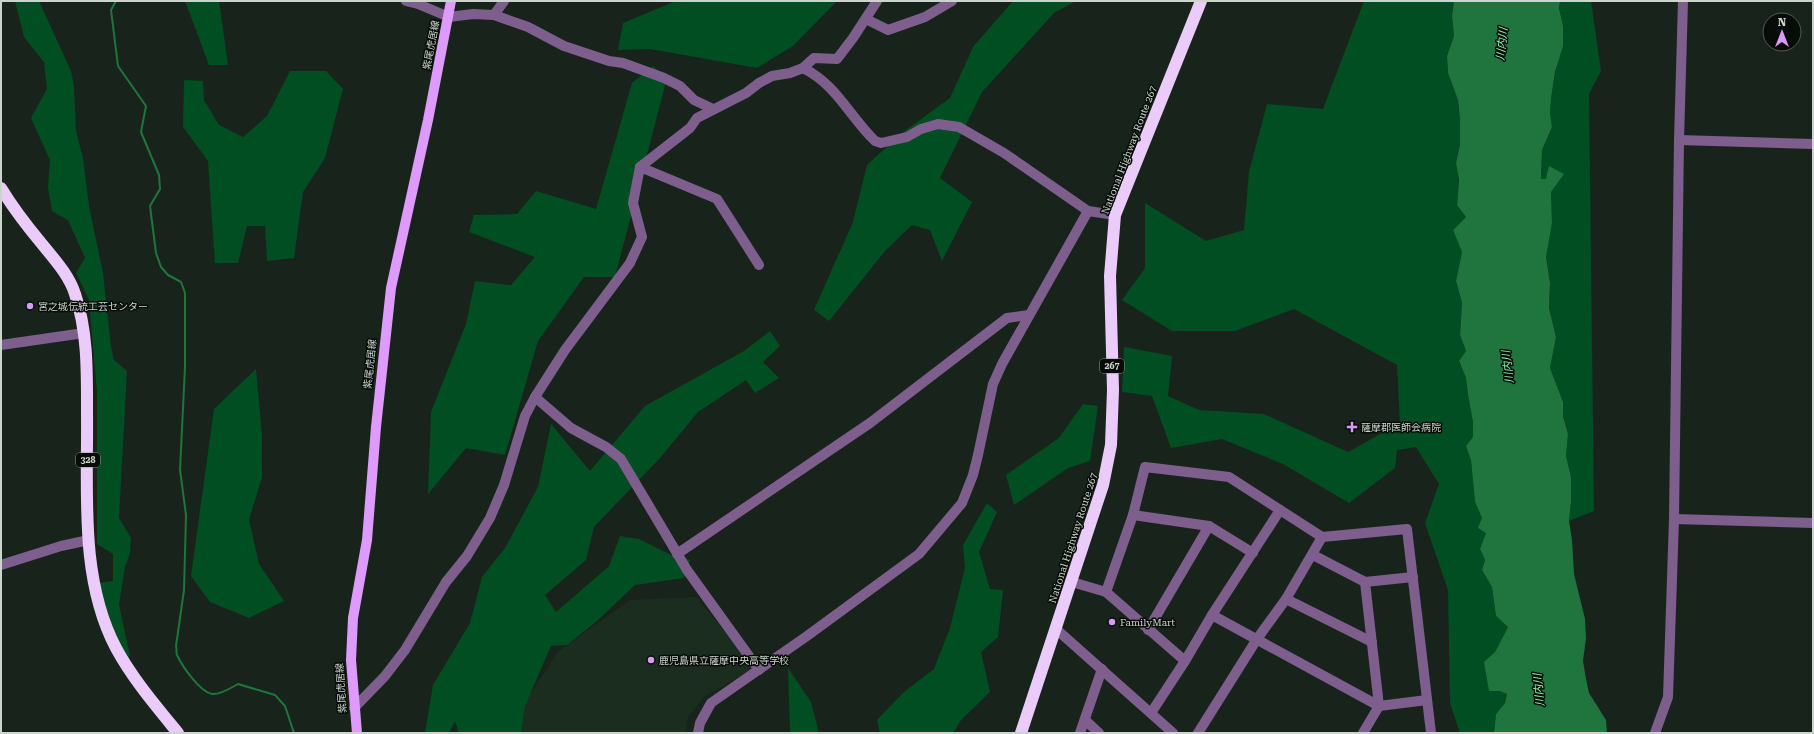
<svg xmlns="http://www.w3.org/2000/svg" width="1814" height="734" font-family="'Roboto Serif','Noto Sans JP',serif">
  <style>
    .built { fill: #1b2d1f }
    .green { fill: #004e21 }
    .water { fill: #1f753d }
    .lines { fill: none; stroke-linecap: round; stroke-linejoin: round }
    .stream { stroke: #1f753d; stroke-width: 2 }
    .minor { stroke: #7e5e8d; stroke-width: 10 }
    .major { stroke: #de9afd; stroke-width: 10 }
    .highway { stroke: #ebcbfa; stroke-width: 12 }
    .poi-dot { fill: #d99af7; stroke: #070c08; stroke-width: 1.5 }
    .labels { text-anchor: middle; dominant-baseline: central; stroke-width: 3; stroke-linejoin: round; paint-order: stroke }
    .shield { fill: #070c08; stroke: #919892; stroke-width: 1 }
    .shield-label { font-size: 9px; font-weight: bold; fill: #ccd4cd }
    .street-label { font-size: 10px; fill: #ccd4cd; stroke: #070c08 }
    .poi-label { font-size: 10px; fill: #ccd4cd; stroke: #070c08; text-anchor: start }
    .water-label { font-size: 11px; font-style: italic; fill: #8cf8a7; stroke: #070c08 }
  </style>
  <rect width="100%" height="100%" fill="#18241b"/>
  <path class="built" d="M696 597 755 668 705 696 688 717 686 733H516L520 709 559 651 630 600Z"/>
  <g class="green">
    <path d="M15 1H39L71 71 74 86 76 131 83 158 89 206 103 273 111 347 114 360 127 371 119 518 131 538 130 553 125 567 119 605 130 656 128 657 115 635 98 583 113 581V554L97 544V392L89 300 76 273 85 258 68 220 52 211 48 188 50 160 31 118 47 89 44 62 24 37Z"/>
    <path d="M185 1H219L228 65H209Z"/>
    <path d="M676 1H837L794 45 757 68 650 49 618 50 623 23Z"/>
    <path d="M1013 1H1076L1054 13 982 92 940 178 972 202 942 261 930 230 912 225 885 251 829 321 814 310 853 222 867 165 902 133 950 98 973 47Z"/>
    <path d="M1364 1H1454L1452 16 1454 36 1447 56 1448 73 1458 100 1460 120V144L1456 163 1459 180 1457 205 1466 217 1453 230 1462 252 1456 281 1462 303 1460 335 1466 351 1459 362 1466 378 1468 395 1473 422V437L1466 446 1471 460 1475 502 1482 518 1486 533 1480 549 1485 560 1482 570 1492 587 1496 616 1508 627 1495 652 1485 662C1488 677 1493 687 1507 694L1505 703 1496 714 1494 733H1460L1450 703 1448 590 1425 523 1439 484 1416 447 1397 450 1395 468 1349 503 1283 464 1222 439 1171 448 1152 396 1122 392 1124 347 1172 356 1168 396 1199 410 1264 414 1348 452 1400 423 1397 365 1294 309 1235 331H1172L1122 300 1145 268V203L1206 241 1244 230 1249 172 1267 104 1323 109Z"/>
    <path d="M1560 1H1591L1601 71 1589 94 1594 511 1569 521 1571 502V477L1566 456 1568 434 1563 415V402L1550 368 1556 337 1549 308 1550 283 1546 257 1552 223 1551 192 1546 180 1541 179 1542 150 1552 127 1550 113 1551 99 1563 26 1559 8Z"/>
    <path d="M653 66 667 78 615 277H584L538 341 505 455 466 448 428 494 431 412 466 324 475 281 511 285 535 257 469 232 474 215 517 214 536 191 596 209 632 83Z"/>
    <path d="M290 71H326L343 89 325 158 303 192 294 258 267 261 265 226H247L238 263H215L208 161 183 127 184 80 203 81 204 100 219 125 243 137 267 116Z"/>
    <path d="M770 331 780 346 763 362 779 378 755 393 746 380 698 412 660 458 594 527 586 560 545 595 556 612 609 566 620 536 639 539 673 556 690 560 684 578 635 585 597 621 567 645 551 646 525 706 521 733H459L455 721 449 733H425L433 685 470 623 482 577 505 548 538 487 551 424 590 471 645 406 744 351Z"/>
    <path d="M256 369 262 436V477L249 520 259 564 284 601 249 618 210 602 191 576 214 409Z"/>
    <path d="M1083 404 1098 406 1090 461 1068 468 1014 505 1006 475 1059 438Z"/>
    <path d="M987 503 997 512 979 552 990 589 1003 590 998 637 981 652 990 692 961 720 953 733H880L877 720 904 692 934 669 950 628 965 568 963 545Z"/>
    <path d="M788 668 811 702 819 733H790Z"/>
  </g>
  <path class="water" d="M1454 1H1560L1559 8 1563 26V46L1555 72 1551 99 1550 113 1552 127 1542 150 1541 179H1546L1549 166 1564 174 1551 192 1552 223 1546 257 1550 283 1549 308 1556 337 1550 368 1563 402V416L1568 434 1566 456 1571 477V502L1569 521 1572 540 1574 574 1585 619 1586 638 1583 661 1586 679 1589 693 1606 720 1607 733H1494L1496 714 1505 703 1507 694 1500 691H1489L1484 662 1495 652 1508 627 1496 616 1492 587 1482 570 1485 560 1480 549 1486 533 1478 528 1482 518 1475 502 1471 460 1466 446 1473 437V422L1468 395 1466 378 1459 361 1466 351 1460 335 1462 303 1456 281 1462 252 1453 230 1466 217 1457 205 1459 180 1456 163 1460 144V120L1458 100 1448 73 1447 56 1454 36 1452 16Z"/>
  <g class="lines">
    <path class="stream" d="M116 1 111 10 118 66 146 106 141 132 159 175 160 189 150 206 156 253 161 267 168 275 181 282 185 293V367L180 470 186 515 184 590 176 646C177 649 176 653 177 655 182 666 200 692 212 694 220 695 231 688 238 684L275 695 285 706 294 733"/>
    <g class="minor">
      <path d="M406 1 418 4 449 17 473 14 494 15 528 27 564 46 609 61 623 63 664 78 680 86 694 100 713 109"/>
      <path d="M494 15 504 1"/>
      <path d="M866 19 888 30 925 17 952 1"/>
      <path d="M803 68 814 58 837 59 853 38 877 1"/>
      <path d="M1679 140 1813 144"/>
      <path d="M640 167 717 199 759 265"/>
      <path d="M1 345 84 333"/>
      <path d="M535 397 571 428 606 447 621 459 687 570 759 670"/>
      <path d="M1133 515 1209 526 1253 553"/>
      <path d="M1674 519 1813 523"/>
      <path d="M677 554 870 423 1007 318 1029 315"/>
      <path d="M1313 555 1365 582 1413 577"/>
      <path d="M1 565 61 546 89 540"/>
      <path d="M1072 582 1106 592 1185 661"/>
      <path d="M1106 592 1133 515 1145 467 1229 477 1322 537 1407 529 1431 733"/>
      <path d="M1286 599 1372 642"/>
      <path d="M1212 615 1379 706 1427 700"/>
      <path d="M1056 629 1173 733"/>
      <path d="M1148 630 1209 526"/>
      <path d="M354 708 385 676 405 650 446 582 467 556 490 518 504 485 525 416 535 397 565 350 630 263 642 237 633 203 640 167 690 128 697 118 746 93 759 83 772 76 790 73 803 68C837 85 849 116 875 141L881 143 907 137 921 129 938 124 959 127 1004 153 1088 211 1115 215"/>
      <path d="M1151 713 1185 661 1212 615 1280 510"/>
      <path d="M1085 720 1099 733"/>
      <path d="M698 733 700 723 711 703 807 636 919 554 962 503 973 475 978 455 993 384 1002 364 1088 211"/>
      <path d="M1080 733 1102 669"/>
      <path d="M1198 733 1257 639 1286 599 1322 537"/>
      <path d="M1363 733 1379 706 1365 582"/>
      <path d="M1655 733 1668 697 1674 519 1679 140 1683 1"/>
    </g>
    <path class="major" d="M357 733 351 660 353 618 367 540 376 427 391 288 428 120 451 1"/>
    <g class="highway">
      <path d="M1 188C13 208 27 226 42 244 54 259 69 275 75 294 88 332 87 374 87 413 88 490 79 578 116 648 132 678 156 706 178 733"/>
      <path d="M1021 733 1103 485 1111 445 1113 390 1110 276 1115 215 1201 1"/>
    </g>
  </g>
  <g class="poi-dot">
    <circle cx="30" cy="306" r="4"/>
    <path d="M1350 421h4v4h4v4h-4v4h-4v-4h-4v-4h4z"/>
    <circle cx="1112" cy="622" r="4"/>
    <circle cx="651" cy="660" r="4"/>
  </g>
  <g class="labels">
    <g class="shield">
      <rect x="1100" y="359" width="24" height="14" rx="3"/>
      <rect x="76" y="453" width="24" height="14" rx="3"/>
    </g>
    <g class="shield-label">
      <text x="1112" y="366">267</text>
      <text x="88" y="460">328</text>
    </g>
    <g class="street-label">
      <text transform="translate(431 45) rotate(-79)">紫尾虎居線</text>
      <text transform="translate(1129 150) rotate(-69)">National Highway Route 267</text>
      <text transform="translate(370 364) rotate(-84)">紫尾虎居線</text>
      <text transform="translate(1073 538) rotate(-72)">National Highway Route 267</text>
      <text transform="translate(341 688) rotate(-94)">紫尾虎居線</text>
    </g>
    <g class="poi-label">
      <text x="38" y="306">宮之城伝統工芸センター</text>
      <text x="1361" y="427">薩摩郡医師会病院</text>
      <text x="1120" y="622">FamilyMart</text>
      <text x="659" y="660">鹿児島県立薩摩中央高等学校</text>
    </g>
    <g class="water-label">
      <text transform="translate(1502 44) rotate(-84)">川内川</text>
      <text transform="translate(1508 367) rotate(-97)">川内川</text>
      <text transform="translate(1539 690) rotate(-95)">川内川</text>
    </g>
  </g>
  <rect width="1814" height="734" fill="none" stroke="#ccd4cd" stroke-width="4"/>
  <g transform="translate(1782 32)"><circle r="19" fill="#070c08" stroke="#565c57"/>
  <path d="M0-3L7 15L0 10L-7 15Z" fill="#d99af7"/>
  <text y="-6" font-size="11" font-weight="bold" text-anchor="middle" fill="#ccd4cd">N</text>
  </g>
</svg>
